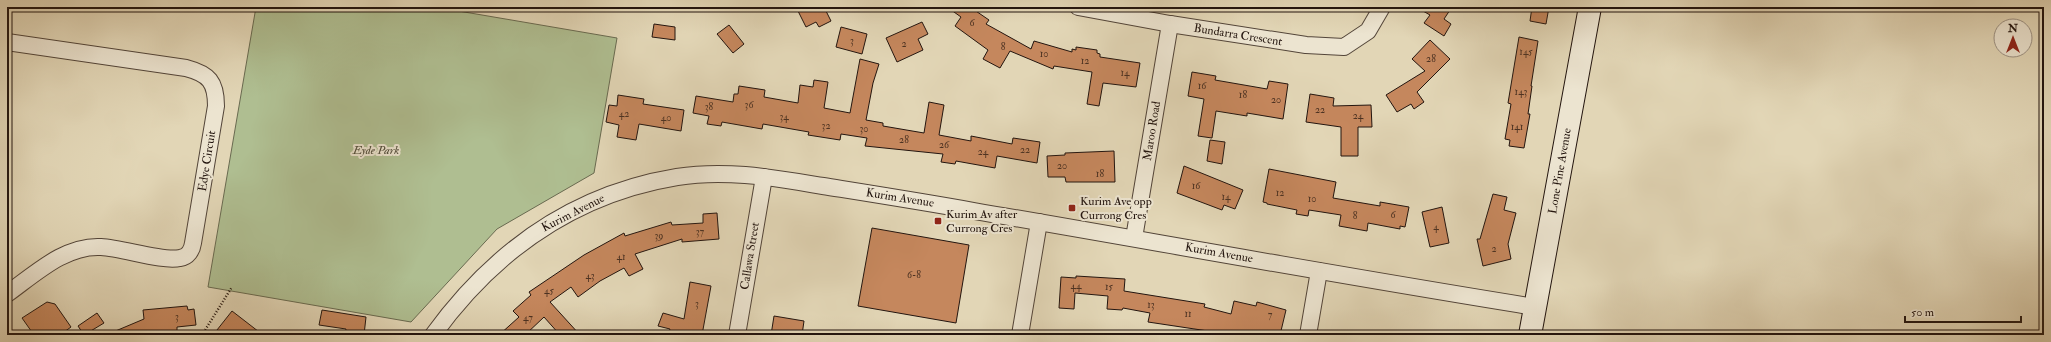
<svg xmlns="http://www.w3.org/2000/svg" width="2051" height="342" font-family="'IM FELL Double Pica',serif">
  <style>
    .green { fill: #afbe91; stroke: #696a50 }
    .building { fill: #c5875d; stroke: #23150f }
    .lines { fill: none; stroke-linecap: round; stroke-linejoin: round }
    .street-casing { stroke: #534539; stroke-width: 18 }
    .secondary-casing { stroke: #23150f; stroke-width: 24 }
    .path { stroke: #23150f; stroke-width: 2.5; stroke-dasharray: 1 2; stroke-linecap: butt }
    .street { stroke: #ece4d0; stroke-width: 16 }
    .secondary { stroke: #ece4d0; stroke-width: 22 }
    .poi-dot { fill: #8f2418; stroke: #ece4d0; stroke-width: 1.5 }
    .labels { text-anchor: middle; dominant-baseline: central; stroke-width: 4; stroke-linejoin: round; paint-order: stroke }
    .number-label { font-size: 10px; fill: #4c3222 }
    .street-label { font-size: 12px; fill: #23150f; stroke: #ece4d0 }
    .park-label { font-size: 12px; font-style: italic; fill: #4d4836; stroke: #ece4d0 }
    .poi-label { font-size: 12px; fill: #23150f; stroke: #ece4d0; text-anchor: start }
  </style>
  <rect width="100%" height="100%" fill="#e2d6b6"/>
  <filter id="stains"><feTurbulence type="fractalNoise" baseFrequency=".005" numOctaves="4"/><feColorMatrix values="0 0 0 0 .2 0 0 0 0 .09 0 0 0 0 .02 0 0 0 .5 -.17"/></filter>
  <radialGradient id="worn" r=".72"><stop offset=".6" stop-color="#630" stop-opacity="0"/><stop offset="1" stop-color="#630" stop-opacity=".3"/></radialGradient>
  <path class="green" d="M256 7H435L617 38 594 173 497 229 411 322 208 287Z"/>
  <g class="building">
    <path d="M796 7H824L831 21 819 27 816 22 806 27Z"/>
    <path d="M947 7H970L989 20 986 24 1031 49 1034 41 1072 52V49L1076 50V47L1097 50V53L1100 54V57L1140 63 1136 87 1103 83 1099 106 1087 104 1092 72 1054 66 1053 69 1010 51 1000 68 983 59 988 50 955 26 961 17Z"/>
    <path d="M1416 7H1452L1444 19 1451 24 1444 36 1424 23 1430 15Z"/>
    <path d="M1532 7H1549L1546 24 1530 21Z"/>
    <path d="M922 22 928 34 918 39 923 50 897 62 886 38Z"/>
    <path d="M654 24 675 27V40L652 37Z"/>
    <path d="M729 25 744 44 733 53 717 34Z"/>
    <path d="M841 27 867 34 862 54 836 47Z"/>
    <path d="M1519 37 1538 41 1531 86H1532L1528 114H1530L1524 148 1509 146 1510 140 1505 139 1511 104 1508 103Z"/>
    <path d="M1430 40 1450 59 1417 92 1424 102 1414 109 1411 104 1397 112 1386 95 1425 71 1412 59Z"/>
    <path d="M860 59 879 64 873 83 866 120 883 123V126L924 133 929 102 944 105 939 135 971 141V136L1012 144 1013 138 1040 142 1037 163 997 156 995 168 956 161 955 164 941 162 943 154 865 146 867 138 841 134 840 140 808 135 809 132 763 124 762 129 722 122 721 126 707 124 709 116 693 113 696 96 733 102 734 94H738L739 86 765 90 764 97 798 103 800 85 813 87 814 80 828 82 824 108 850 113Z"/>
    <path d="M1192 72 1216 76 1215 80 1267 89 1269 81 1288 84 1283 119 1247 113V116L1216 111 1212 138 1198 136 1204 99 1188 96Z"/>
    <path d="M1310 94 1334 98 1333 106 1371 105 1372 127H1358V156H1341V127L1306 122Z"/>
    <path d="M618 95 644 99 643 104 684 110 681 131 639 124 636 140 617 137 619 125 606 122 609 105 617 106Z"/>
    <path d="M1210 140 1225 142 1222 164 1207 161Z"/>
    <path d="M1114 151 1115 182H1066L1065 177H1048L1047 156 1065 155V153Z"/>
    <path d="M1184 166 1243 190 1235 209 1224 205 1222 210 1177 193Z"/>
    <path d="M1269 169 1336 182 1333 198 1380 206V202L1409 207 1405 227 1400 226V229L1368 223 1367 231 1339 226 1341 215 1309 210 1308 216 1296 214 1297 210 1267 204V203L1263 202Z"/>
    <path d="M1493 194 1507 197 1504 210 1516 213 1508 244 1511 259 1483 266 1477 239H1480Z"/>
    <path d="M1442 207 1449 243 1430 247 1422 212Z"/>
    <path d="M717 213 719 239 682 242V239L635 254 643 269 629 276 624 268 600 281 578 297 571 287 550 302 580 335H560L544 317 525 335H499L519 317 513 311 531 295 529 292 584 255 624 233 625 236 671 222 672 225 703 223V214Z"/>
    <path d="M872 228 969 245 956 323 858 306Z"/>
    <path d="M1076 276 1125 279 1124 291 1205 304 1204 307 1231 314 1234 301 1256 306 1257 302 1286 310 1280 335H1207L1208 331 1148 322 1150 313 1123 308 1122 310 1107 309 1108 296 1075 293 1074 309 1059 308 1061 277 1076 278Z"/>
    <path d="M690 282 711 286 702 335H668L670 329 658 326 663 313 684 319Z"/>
    <path d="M47 302 55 304 71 327 60 335H34L22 318Z"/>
    <path d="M187 306 188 310 194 309 196 325 177 327V331L152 335H106L144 319 143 310Z"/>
    <path d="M322 310 366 317 364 335H345L346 329 319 325Z"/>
    <path d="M232 311 263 335H213Z"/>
    <path d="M97 313 104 323 84 335 78 326Z"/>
    <path d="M774 316 804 321 802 335H771Z"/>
  </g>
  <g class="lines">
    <defs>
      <g id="street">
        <path d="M1078 7 1170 24 1306 45 1344 47 1368 31 1382 7"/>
        <path d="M7 42 186 68C209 74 216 82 216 106L193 243C192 250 188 257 180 258 162 262 123 248 101 247 65 245 35 274 7 294"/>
        <path d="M1134 238 1170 24"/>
        <path d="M433 335C494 251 573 194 677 177 727 169 774 178 823 186 873 194 924 202 974 211 1161 243 1347 277 1535 307"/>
        <path d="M737 335 764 177"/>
        <path d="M1020 335 1039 222"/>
        <path d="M1308 335 1319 271"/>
      </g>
      <path id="secondary" d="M1530 335 1590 7"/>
    </defs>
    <use href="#street" class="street-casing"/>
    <use href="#secondary" class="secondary-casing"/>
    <path class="path" d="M202 335 232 287"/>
    <use href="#street" class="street"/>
    <use href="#secondary" class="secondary"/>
  </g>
  <g class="poi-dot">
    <rect x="1068" y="204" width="8" height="8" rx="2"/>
    <rect x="934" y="217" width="8" height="8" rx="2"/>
  </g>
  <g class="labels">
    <g class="number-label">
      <text x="972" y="23">6</text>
      <text x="852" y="41">3</text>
      <text x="904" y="44">2</text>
      <text x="1003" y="47">8</text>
      <text x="1526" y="52">145</text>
      <text x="1044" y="54">10</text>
      <text x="1431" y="59">28</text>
      <text x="1085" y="61">12</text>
      <text x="1125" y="73">14</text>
      <text x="1202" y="86">16</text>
      <text x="1521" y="92">143</text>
      <text x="1243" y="95">18</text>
      <text x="1276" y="100">20</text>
      <text x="749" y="105">36</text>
      <text x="709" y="107">38</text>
      <text x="1320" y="110">22</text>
      <text x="624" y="114">42</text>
      <text x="1358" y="116">24</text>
      <text x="784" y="117">34</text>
      <text x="666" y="118">40</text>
      <text x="826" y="126">32</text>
      <text x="1517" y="127">141</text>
      <text x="864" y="129">30</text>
      <text x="904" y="140">28</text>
      <text x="944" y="145">26</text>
      <text x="1025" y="150">22</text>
      <text x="983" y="152">24</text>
      <text x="1062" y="166">20</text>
      <text x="1100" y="174">18</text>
      <text x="1196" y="186">16</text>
      <text x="1280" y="193">12</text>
      <text x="1226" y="197">14</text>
      <text x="1312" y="199">10</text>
      <text x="1393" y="215">6</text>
      <text x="1355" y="216">8</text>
      <text x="1436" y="227">4</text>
      <text x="700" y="232">37</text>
      <text x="659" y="236">39</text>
      <text x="1494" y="249">2</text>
      <text x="621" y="257">41</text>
      <text x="914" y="275">6-8</text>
      <text x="590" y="276">43</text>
      <text x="1076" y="286">44</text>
      <text x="1109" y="287">15</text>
      <text x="549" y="291">45</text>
      <text x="697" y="304">3</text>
      <text x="1151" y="305">13</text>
      <text x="1188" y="314">11</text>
      <text x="1270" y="315">7</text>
      <text x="177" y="317">3</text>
      <text x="528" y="318">47</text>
    </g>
    <g class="street-label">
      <text transform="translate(1238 35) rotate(9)">Bundarra Crescent</text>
      <text transform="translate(1152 131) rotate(-81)">Maroo Road</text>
      <text transform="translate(207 161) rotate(-81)">Edye Circuit</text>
      <text transform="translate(1560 171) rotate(-80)">Lone Pine Avenue</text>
      <text transform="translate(900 198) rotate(9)">Kurim Avenue</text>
      <text transform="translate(573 213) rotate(-27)">Kurim Avenue</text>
      <text transform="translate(1219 253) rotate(10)">Kurim Avenue</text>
      <text transform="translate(750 256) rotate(-81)">Callawa Street</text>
    </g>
    <g class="park-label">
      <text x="376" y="150">Eyde Park</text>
    </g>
    <g class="poi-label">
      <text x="1080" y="201">Kurim Ave opp<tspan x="1080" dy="14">Currong Cres</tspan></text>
      <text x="946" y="214">Kurim Av after<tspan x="946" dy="14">Currong Cres</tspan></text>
    </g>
  </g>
  <rect width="2051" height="342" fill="none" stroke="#e2d6b6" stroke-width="24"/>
  <rect x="8" y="8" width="2035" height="326" fill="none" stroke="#23150f" stroke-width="2"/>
  <rect x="12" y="12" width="2027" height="318" fill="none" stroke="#23150f"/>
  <g transform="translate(2013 38)"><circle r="19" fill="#ece4d0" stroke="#9c9183"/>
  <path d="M0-3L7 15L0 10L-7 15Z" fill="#8f2418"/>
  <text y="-6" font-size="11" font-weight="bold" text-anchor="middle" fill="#23150f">N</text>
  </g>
  <path d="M1905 316v6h116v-6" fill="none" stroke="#23150f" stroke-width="2"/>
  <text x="1911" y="316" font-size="12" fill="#23150f" stroke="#ece4d0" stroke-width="3" paint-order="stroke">50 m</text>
  <rect width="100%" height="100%" filter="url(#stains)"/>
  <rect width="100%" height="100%" fill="url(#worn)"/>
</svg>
